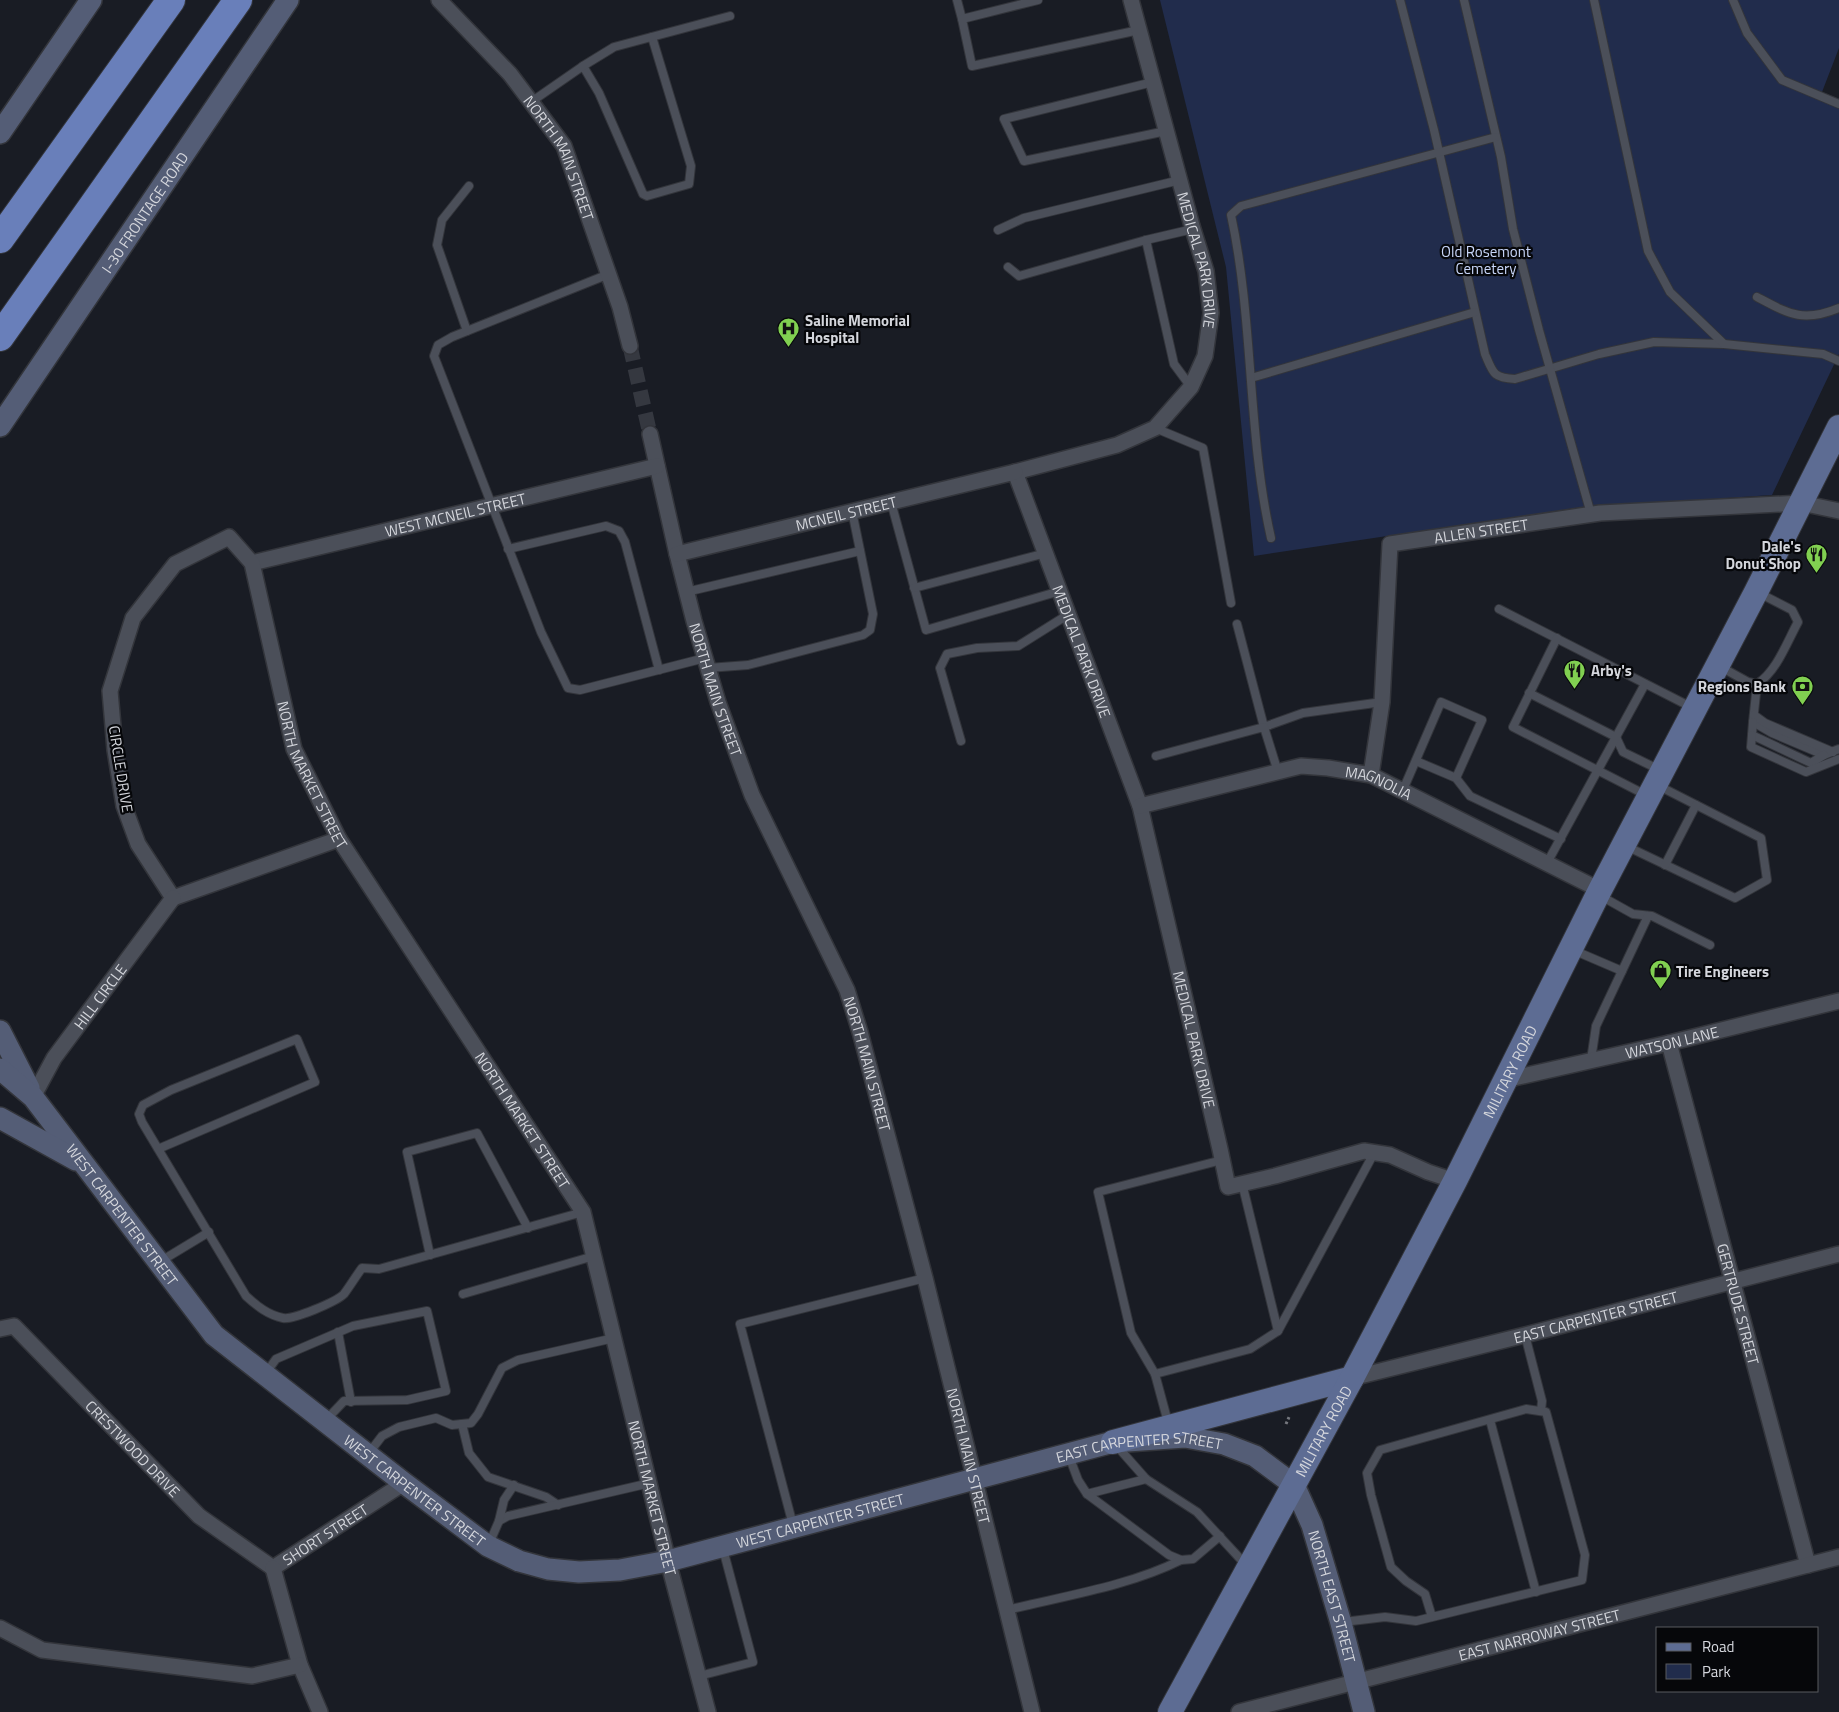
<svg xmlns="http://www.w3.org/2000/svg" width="1839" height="1712" font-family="'Titillium Web',sans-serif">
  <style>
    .green { fill: #212c4c }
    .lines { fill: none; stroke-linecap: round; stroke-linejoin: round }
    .minor-tunnel { stroke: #353840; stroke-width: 15; stroke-dasharray: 15 8; stroke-linecap: butt }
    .service-casing { stroke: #33353b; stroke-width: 10 }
    .minor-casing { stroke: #33353b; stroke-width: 18 }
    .secondary-casing { stroke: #33353b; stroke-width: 24 }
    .primary-casing { stroke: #33353b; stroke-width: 26 }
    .motorway-casing { stroke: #33353b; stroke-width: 30 }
    .path { stroke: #75777e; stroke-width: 3; stroke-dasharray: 2.5 2.5; stroke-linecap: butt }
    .service { stroke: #4b4f59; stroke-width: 8 }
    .minor { stroke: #4b4f59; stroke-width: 15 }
    .secondary { stroke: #545d76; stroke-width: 21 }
    .primary { stroke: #5d6c93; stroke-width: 24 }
    .motorway { stroke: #697fba; stroke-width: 28 }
    .labels { text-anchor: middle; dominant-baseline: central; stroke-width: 4.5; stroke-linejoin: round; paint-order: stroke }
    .street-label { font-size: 15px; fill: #d4d6dc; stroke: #06070a }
    .park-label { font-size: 15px; fill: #c9d7fa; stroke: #06070a }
    .poi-label { font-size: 15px; font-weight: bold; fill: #d4d6dc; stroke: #06070a; text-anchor: start }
  </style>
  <rect width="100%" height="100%" fill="#191c24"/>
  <path class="green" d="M1160 0H1839V48L1822 92 1839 99V354L1772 495 1575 508 1254 556 1226 267Z"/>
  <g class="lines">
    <path class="minor-tunnel" d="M630 346 650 434"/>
    <defs>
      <g id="service">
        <path d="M957 0 962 19"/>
        <path d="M1038 0 962 19 972 66 1139 30"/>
        <path d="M1400 0 1434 130 1485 354C1493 373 1493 378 1515 379L1599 354 1654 342 1724 344"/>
        <path d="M1464 0 1501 157 1513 229 1539 330 1591 514"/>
        <path d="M1594 0 1648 251 1670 292 1724 344 1823 354 1839 361"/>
        <path d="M1733 0 1747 33 1782 80 1839 104"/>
        <path d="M583 66 599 93 643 194 647 196 689 184 691 166 652 37"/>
        <path d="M1153 82 1004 119 1024 161 1166 131"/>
        <path d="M531 102 583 66 614 47 730 16"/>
        <path d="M998 230 1024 218 1180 180"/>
        <path d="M1146 240 1174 364 1191 387"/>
        <path d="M1008 267 1019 276 1146 240 1193 229"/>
        <path d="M609 274 452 337 438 345 434 356 541 632 568 688 580 690 705 658"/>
        <path d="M1757 297C1789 314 1803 323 1839 308"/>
        <path d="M467 331 437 245 442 220 469 186"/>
        <path d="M1251 378 1475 312"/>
        <path d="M1155 428 1203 448 1231 603"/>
        <path d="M891 502 926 630 1060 591"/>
        <path d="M1271 538C1247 432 1254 321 1231 215L1241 206 1496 137"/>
        <path d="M508 549 606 526 619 531 625 542 659 670"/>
        <path d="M914 588 1046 553"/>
        <path d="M686 592 860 551"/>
        <path d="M1757 592 1792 610 1798 622C1787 642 1777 671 1757 684L1753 722 1772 733 1824 755 1839 749"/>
        <path d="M1499 609 1693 708"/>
        <path d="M1237 624 1264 727 1303 713 1382 702"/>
        <path d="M1557 638 1513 727 1646 795"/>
        <path d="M1719 666 1748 682 1757 684"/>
        <path d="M708 668 748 665 863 635 870 630 873 614 852 511"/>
        <path d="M1529 693 1616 737 1623 752 1660 770"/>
        <path d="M1754 715 1765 723 1833 752"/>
        <path d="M1753 722 1752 735 1811 763 1824 755"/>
        <path d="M1752 735 1751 747 1806 772 1839 759"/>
        <path d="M961 741 940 668 947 654 977 648 1018 646 1069 614"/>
        <path d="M1156 756 1264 727 1278 772"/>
        <path d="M1416 761 1456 778 1470 796 1561 839"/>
        <path d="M1403 790 1441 702 1482 720 1456 778"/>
        <path d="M1626 846 1735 898 1767 880 1761 838 1657 785"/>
        <path d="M1547 863 1645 684"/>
        <path d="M1665 865 1696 805"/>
        <path d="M1599 895 1633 914 1652 916 1710 945"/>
        <path d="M1573 950 1622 971"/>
        <path d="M1591 1060 1596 1026 1648 916"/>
        <path d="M158 1149 315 1082 297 1039 171 1090 143 1105 139 1114 142 1122 246 1296C257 1306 268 1315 283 1318 293 1320 336 1302 344 1294 350 1286 356 1276 362 1268L379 1269 583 1212"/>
        <path d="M1222 1160 1098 1192 1131 1333 1155 1374 1250 1349 1278 1331 1242 1183"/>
        <path d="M430 1255 407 1152 477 1133 528 1228"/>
        <path d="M161 1261 209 1232"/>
        <path d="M463 1294 594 1256"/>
        <path d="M1278 1331 1374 1153"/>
        <path d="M338 1332 351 1402"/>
        <path d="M1525 1335 1542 1401 1541 1411"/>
        <path d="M266 1373 276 1359 353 1326 427 1311 446 1391 407 1400 344 1401 326 1420"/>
        <path d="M1155 1374 1169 1426"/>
        <path d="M1490 1420 1536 1592"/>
        <path d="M462 1424 469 1453 488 1477 546 1497 558 1505"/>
        <path d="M1116 1445 1146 1479 1197 1512 1246 1565"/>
        <path d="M369 1453 382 1436 399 1427 436 1418 452 1425 471 1423 478 1414 502 1368 518 1360 614 1338"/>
        <path d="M1069 1456 1078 1480 1087 1494 1146 1479"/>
        <path d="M1087 1494 1169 1555 1181 1560 1193 1559 1220 1536"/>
        <path d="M499 1521 508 1516 650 1483"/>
        <path d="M793 1525 740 1324 925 1278"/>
        <path d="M489 1544 499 1521 504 1500 514 1485"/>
        <path d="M1007 1610C1064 1596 1129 1586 1181 1560"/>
        <path d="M1343 1622 1385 1617 1416 1621 1582 1580 1585 1555 1546 1412 1526 1409 1380 1450 1367 1473 1371 1495 1391 1567 1406 1581 1425 1594 1432 1617"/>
        <path d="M699 1676 753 1662 723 1549"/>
      </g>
      <g id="minor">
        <path id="s1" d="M439 0 510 74 564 146 620 307 630 346"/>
        <path id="s2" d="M1131 0 1192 226 1206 271 1211 313 1205 356 1191 387 1155 428 1117 445 1015 472 1140 806 1220 1149 1228 1187 1275 1176 1364 1151 1390 1155 1428 1172 1455 1181"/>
        <path id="s3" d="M650 434 677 554 694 621 718 702 752 795 847 990 860 1032 925 1278 1032 1712"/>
        <path id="s4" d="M677 554 1015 472"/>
        <path id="s5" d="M252 563 657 466"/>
        <path id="s6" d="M1371 775 1382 702 1390 544 1600 513 1801 503 1839 511"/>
        <path id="s7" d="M1140 806 1301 766 1328 768 1371 775 1600 890"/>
        <path id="s8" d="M173 898 138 844 124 806 115 750 110 691 133 618 175 564 229 537 252 563 294 749 339 839 583 1212 668 1561 708 1712"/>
        <path d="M173 898 339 839"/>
        <path id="s9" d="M1669 1043 1808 1565"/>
        <path id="s10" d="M1505 1080 1669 1043 1839 1001"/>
        <path id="s11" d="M33 1097 54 1058 173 898"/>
        <path id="s12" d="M0 1329 14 1326 199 1516 273 1568"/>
        <path id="s13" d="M1352 1378 1525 1335 1839 1254"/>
        <path id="s14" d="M273 1568 404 1483"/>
        <path d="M273 1568 300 1665 320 1712"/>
        <path d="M0 1628 42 1650 252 1676 300 1665"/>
        <path id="s15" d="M1239 1712 1839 1557"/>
      </g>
      <g id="secondary">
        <path d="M0 133 91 0"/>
        <path id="s16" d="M0 426 288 0"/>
        <path d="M0 1031 29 1088"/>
        <path id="s17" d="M0 1069 33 1097 214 1335 404 1483 488 1546 519 1561 548 1569 579 1572 620 1570 668 1561 1113 1442 1185 1437 1224 1444 1255 1456 1294 1485 1312 1525 1341 1623 1364 1712"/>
        <path d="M0 1118 76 1160"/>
      </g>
      <g id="primary">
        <path d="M1113 1442 1352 1378"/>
        <path id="s18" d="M1170 1712 1352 1378 1455 1181 1600 890 1756 592 1839 427"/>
      </g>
      <g id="motorway">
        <path d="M0 239 171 0"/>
        <path d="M0 337 238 0"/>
      </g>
    </defs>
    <use href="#service" class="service-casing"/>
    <use href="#minor" class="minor-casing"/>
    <use href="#secondary" class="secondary-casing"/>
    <use href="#primary" class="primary-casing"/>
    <use href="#motorway" class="motorway-casing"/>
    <path class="path" d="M1286 1424 1290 1415"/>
    <use href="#service" class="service"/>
    <use href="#minor" class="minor"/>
    <use href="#secondary" class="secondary"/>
    <use href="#primary" class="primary"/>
    <use href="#motorway" class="motorway"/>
  </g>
  <defs>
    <symbol id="hospital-pin" viewBox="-11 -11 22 30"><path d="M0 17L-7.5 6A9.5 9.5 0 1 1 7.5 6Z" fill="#81d051" stroke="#06070a"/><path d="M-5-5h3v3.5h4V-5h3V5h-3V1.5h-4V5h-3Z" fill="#111"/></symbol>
    <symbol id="restaurant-pin" viewBox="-11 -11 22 30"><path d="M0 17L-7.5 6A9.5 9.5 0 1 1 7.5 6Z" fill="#81d051" stroke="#06070a"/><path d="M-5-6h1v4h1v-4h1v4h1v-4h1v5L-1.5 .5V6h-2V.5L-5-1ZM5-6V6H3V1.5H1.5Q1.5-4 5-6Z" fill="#111"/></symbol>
    <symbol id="bank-pin" viewBox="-11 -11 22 30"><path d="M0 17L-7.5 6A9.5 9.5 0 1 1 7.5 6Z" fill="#81d051" stroke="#06070a"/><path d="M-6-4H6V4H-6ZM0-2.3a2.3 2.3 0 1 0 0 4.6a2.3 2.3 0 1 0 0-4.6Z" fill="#111"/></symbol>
    <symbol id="shop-pin" viewBox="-11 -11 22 30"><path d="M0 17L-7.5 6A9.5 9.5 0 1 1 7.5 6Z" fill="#81d051" stroke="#06070a"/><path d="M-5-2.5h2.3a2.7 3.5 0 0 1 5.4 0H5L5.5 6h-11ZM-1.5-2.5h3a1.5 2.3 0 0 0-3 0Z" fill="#111"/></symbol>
  </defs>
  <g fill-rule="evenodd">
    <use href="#hospital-pin" x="776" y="316" width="25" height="34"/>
    <use href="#restaurant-pin" x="1804" y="542" width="25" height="34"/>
    <use href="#restaurant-pin" x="1562" y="658" width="25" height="34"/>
    <use href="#bank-pin" x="1790" y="674" width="25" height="34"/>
    <use href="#shop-pin" x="1648" y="958" width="25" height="34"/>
  </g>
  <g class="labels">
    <g class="street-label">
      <text stroke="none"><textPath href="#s1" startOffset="201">NORTH MAIN STREET</textPath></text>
      <text stroke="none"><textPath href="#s16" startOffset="258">I-30 FRONTAGE ROAD</textPath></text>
      <text stroke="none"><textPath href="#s2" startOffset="269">MEDICAL PARK DRIVE</textPath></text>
      <text stroke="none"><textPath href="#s4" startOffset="174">MCNEIL STREET</textPath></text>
      <text stroke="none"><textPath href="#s5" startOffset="209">WEST MCNEIL STREET</textPath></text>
      <text stroke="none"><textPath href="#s6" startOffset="324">ALLEN STREET</textPath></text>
      <text stroke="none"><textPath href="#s2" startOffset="794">MEDICAL PARK DRIVE</textPath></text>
      <text stroke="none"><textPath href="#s3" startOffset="264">NORTH MAIN STREET</textPath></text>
      <text transform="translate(121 769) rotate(81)">CIRCLE DRIVE</text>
      <text stroke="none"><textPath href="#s8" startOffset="682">NORTH MARKET STREET</textPath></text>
      <text stroke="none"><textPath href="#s7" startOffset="246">MAGNOLIA</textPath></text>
      <text stroke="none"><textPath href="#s11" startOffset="121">HILL CIRCLE</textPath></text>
      <text stroke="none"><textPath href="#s2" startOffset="1199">MEDICAL PARK DRIVE</textPath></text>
      <text stroke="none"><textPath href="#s10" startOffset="171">WATSON LANE</textPath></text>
      <text stroke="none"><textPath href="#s3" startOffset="669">NORTH MAIN STREET</textPath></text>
      <text stroke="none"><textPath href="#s18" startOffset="725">MILITARY ROAD</textPath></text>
      <text stroke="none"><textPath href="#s8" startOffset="1088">NORTH MARKET STREET</textPath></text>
      <text stroke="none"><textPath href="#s17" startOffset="191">WEST CARPENTER STREET</textPath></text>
      <text stroke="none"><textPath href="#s9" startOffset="270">GERTRUDE STREET</textPath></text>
      <text stroke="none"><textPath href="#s13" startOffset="251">EAST CARPENTER STREET</textPath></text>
      <text stroke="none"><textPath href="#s18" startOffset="320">MILITARY ROAD</textPath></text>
      <text stroke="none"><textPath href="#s12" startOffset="185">CRESTWOOD DRIVE</textPath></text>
      <text stroke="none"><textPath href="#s17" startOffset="1360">EAST CARPENTER STREET</textPath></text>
      <text stroke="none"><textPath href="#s3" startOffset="1074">NORTH MAIN STREET</textPath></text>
      <text stroke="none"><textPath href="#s17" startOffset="596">WEST CARPENTER STREET</textPath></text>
      <text stroke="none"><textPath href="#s8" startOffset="1492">NORTH MARKET STREET</textPath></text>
      <text stroke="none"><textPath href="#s17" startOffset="1031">WEST CARPENTER STREET</textPath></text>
      <text stroke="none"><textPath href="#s14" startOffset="62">SHORT STREET</textPath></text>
      <text stroke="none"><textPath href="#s17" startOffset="1646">NORTH EAST STREET</textPath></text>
      <text stroke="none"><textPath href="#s15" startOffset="310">EAST NARROWAY STREET</textPath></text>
    </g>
    <g class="park-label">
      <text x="1486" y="251">Old Rosemont<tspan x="1486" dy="17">Cemetery</tspan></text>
    </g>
    <g class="poi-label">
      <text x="805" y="320">Saline Memorial<tspan x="805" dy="17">Hospital</tspan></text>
      <text x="1801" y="546" text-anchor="end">Dale's<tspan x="1801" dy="17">Donut Shop</tspan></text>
      <text x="1591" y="670">Arby's</text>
      <text x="1786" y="686" text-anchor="end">Regions Bank</text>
      <text x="1676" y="971">Tire Engineers</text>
    </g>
  </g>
  <rect x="1656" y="1627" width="162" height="65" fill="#06070a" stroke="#585a5e"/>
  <rect x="1666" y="1643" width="25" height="8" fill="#5d6c93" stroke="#585a5e"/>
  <text x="1702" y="1652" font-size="15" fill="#d4d6dc">Road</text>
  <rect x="1666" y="1664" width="25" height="15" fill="#212c4c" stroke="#585a5e"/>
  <text x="1702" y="1677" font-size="15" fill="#d4d6dc">Park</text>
</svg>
